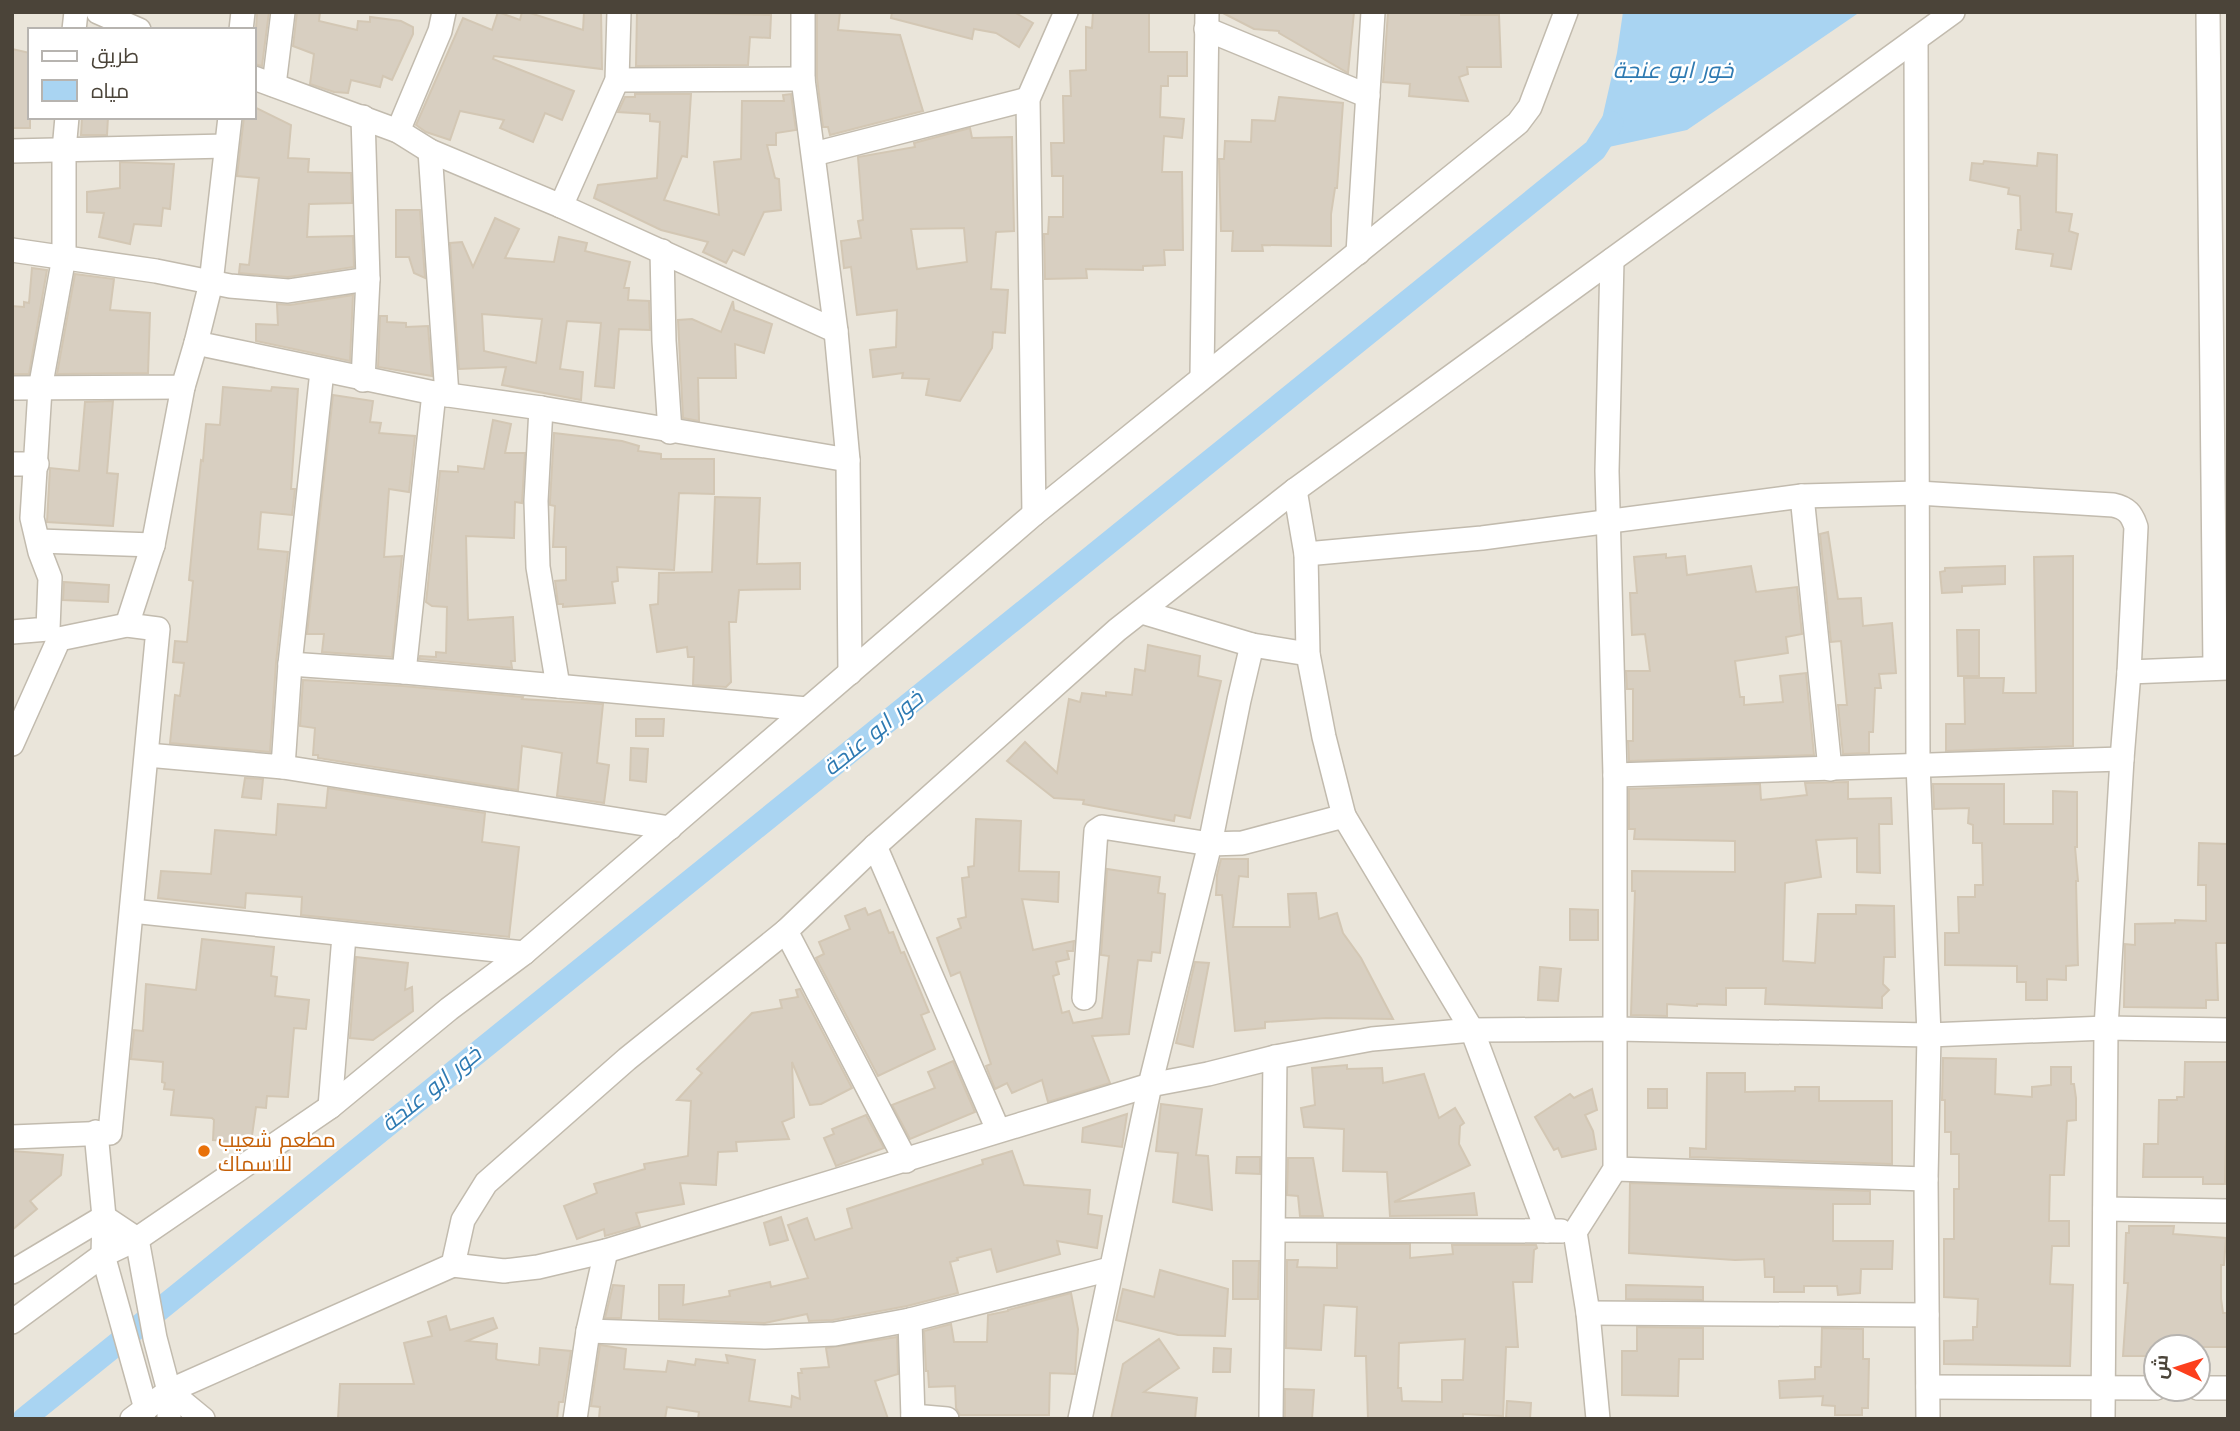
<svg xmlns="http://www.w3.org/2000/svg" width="2240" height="1431" font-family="'Work Sans',Cairo,sans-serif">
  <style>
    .residential { fill: #eae5da; fill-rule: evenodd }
    .education { fill: #efe8d6 }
    .water { fill: #a9d4f2 }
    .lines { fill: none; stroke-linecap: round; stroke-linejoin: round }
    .canal { stroke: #a9d4f2; stroke-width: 23 }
    .building { fill: #d8cfc1; stroke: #d3c7b4; stroke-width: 2; fill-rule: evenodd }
    .minor-casing { stroke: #c2bbae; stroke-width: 26 }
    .minor { stroke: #fff; stroke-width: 23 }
    .food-dot { fill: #e8710a; stroke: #fff; stroke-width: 2.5 }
    .labels { text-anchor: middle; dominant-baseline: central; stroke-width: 5; stroke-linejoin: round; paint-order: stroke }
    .food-label { font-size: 21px; fill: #c56008; stroke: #fff; text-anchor: start }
    .water-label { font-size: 23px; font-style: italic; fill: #2e7ab2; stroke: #fff }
  </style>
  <rect width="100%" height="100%" fill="#f6f3ec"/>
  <path class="residential" d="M12 12H2228V1419H12ZM30 30H254V117H30ZM2156 1347H2198V1389H2156Z"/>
  <path class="education" d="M2228 395V620H2224Z"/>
  <path class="water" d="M1623 12H1860L1687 130 1595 150 1617 53Z"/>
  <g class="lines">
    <path class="canal" d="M24 1419 1595 150 1612 123"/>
  </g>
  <g class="building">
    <path d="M257 12H269L262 66 254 64Z"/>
    <path d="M297 12H320L319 21 357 30 358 21 370 22V17L401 21 413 27V34L392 80 383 76 380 87 351 80 348 93 334 92 310 84 314 54 293 46Z"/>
    <path d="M498 12 520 20 522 12H527L583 30 584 12H601L602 69 494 56 493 59 574 91 562 120 545 113 533 142 500 128 504 120 460 111 450 140 426 132 416 125 463 18 492 30Z"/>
    <path d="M637 12 771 15 770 38 750 37 748 65 636 66Z"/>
    <path d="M817 12H840L838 30 900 35 923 111 830 135 828 127H823L817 78Z"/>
    <path d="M892 12H1014L1033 23 1019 47 996 33 974 29 972 39 891 18Z"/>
    <path d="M1093 12H1149V52H1187V76H1168V86H1161L1160 117 1184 119 1182 138 1164 136 1162 172H1182L1183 250H1164L1165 265 1143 266V270L1086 269 1087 278 1045 279 1044 234H1048L1049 217H1063V176H1052L1051 143H1064L1063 96H1071L1070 71 1086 70V27L1092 28Z"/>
    <path d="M1221 12H1354L1348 73 1279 33V31L1254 29Z"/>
    <path d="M1388 12H1461V15H1499L1501 67H1467L1468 74 1459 77 1468 101 1409 96 1410 84 1383 82Z"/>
    <path d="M12 49 30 53V128H12Z"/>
    <path d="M635 94H691L687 157 682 156 664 200 719 215 714 162 741 159 742 101H784L783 95 791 94 796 130 776 133V145H767L775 178 779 179 781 210 764 212 744 255 733 250 726 263 703 252 708 242 661 230 594 198 598 185 657 178 660 122 650 121V114L618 112 625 97H635Z"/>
    <path d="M1279 97 1343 103 1337 188H1335L1331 214V246L1262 245 1263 251H1232L1233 231H1221L1219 159H1224L1225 141 1251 142 1252 120 1275 121Z"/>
    <path d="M254 107 291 125 288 158 309 159 308 172 351 173 352 203 309 204 307 237 353 236 354 267 288 277 239 273 240 264 249 265 259 178 237 176 244 117H254Z"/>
    <path d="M82 117H108L107 135H81Z"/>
    <path d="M970 128 972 138 1012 137 1014 231 996 232 991 289 1008 290 1005 333 993 332 992 348 960 401 926 395 929 379 902 378 903 373 873 377 870 350 896 347 897 310 857 315 851 267 844 268 841 241 861 238 858 221 863 220 858 157 915 147 914 143ZM964 228 967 262 917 269 911 229Z"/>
    <path d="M2038 153 2057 155 2056 212 2072 214 2069 231 2078 234 2071 269 2051 266 2053 254 2016 249 2018 230H2021L2020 196 2008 194 2009 188 1970 180 1972 163 1983 164 1984 161 2037 166Z"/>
    <path d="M120 162 174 164 170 209 163 208 161 226 134 224 130 244 99 237 104 213 87 212V192L120 188Z"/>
    <path d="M396 210H420L425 278 414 273 409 257H396Z"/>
    <path d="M495 218 519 229 505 258 554 262 559 237 587 243 585 251 630 262 624 288H629L628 300 649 301 650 330 619 329 614 388 595 386 601 323 567 321 560 369 583 372 581 400 502 385 506 367 459 369 450 243 462 242 473 267ZM482 314 542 319 536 363 484 351Z"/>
    <path d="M32 268 47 270 29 374H12V306L24 307V302L29 303Z"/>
    <path d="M75 274 114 279 110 310 150 313 148 373 57 374Z"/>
    <path d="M353 295 350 361 256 341V324L278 325 277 304 290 305Z"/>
    <path d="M733 301 734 310 772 324 764 353 735 344 736 378H698L699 421 683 418 678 320 692 319 721 332Z"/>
    <path d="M380 316H387V322L406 323V327L428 326 432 376 378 367Z"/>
    <path d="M223 387 271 391 272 387 298 389 291 489H295L292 515 261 512 258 549 288 552 276 663 270 752 170 743 175 695 180 696 184 663 173 662 175 641 187 642 193 581 189 580 201 460 203 461 206 424 220 425Z"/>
    <path d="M333 395 373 401 370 422 381 423 379 433 415 436 409 492 389 489 384 557 402 556 392 657 322 652 324 634H307Z"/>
    <path d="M113 401 107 473 118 474 113 526 47 522 50 468 79 471 85 402Z"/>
    <path d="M493 420 511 424 505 453H525L522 503 515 502 514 538 466 536 468 620 513 617 515 661H511L512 668 419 659 420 656 436 657V652L446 653 447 607 432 606 426 602 440 471 458 472V466L484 469Z"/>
    <path d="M554 433 622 441 639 446 638 451 661 454V459H714V494L679 493 674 570 617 567 618 581 612 582 615 603 563 607V604H558L555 581 566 580V547H553L555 506 550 505V501Z"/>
    <path d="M715 497 760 498 757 564 800 563V589L739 590 736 622H729L731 682 726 687 693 685 694 657H688L687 647 657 652 650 605 658 604 659 573 712 572Z"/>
    <path d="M1828 532 1838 599 1861 598 1863 626 1892 623 1896 673 1879 674 1881 688H1875L1873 732H1869V753L1843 754 1838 705H1847L1841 641 1831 642 1820 534Z"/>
    <path d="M1666 554V558L1685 556 1687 575 1751 566 1756 592 1797 587 1802 634 1786 637 1788 653 1735 661 1740 697H1744V705L1783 702 1780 676 1806 673 1814 755 1629 761 1628 741H1633V689H1627L1626 671H1650L1645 634 1632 635 1630 593H1637L1634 557Z"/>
    <path d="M2073 556V746L1946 751V724H1965L1964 678H2004L2003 693H2036L2034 557Z"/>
    <path d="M2005 566V584L1962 586V592L1942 593 1940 572 1945 571V568Z"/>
    <path d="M64 582 109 585 108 602 63 600Z"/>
    <path d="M1957 630H1979V676H1958Z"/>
    <path d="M1148 645 1200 656 1198 676 1221 681 1190 818 1175 815 1174 821 1083 804 1084 800 1054 798 1007 761 1025 742 1057 773 1069 699 1080 702 1082 693 1106 696V692L1132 695 1135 669 1145 671Z"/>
    <path d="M303 680 403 686 523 697 522 699 603 704 597 763 609 765 604 803 557 796 562 753 522 746 518 790 318 758V755H313L315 728 300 726Z"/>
    <path d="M636 719H664L663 736H636Z"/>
    <path d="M631 748 648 749 646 782 630 780Z"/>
    <path d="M245 778 263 779 261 799 242 797Z"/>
    <path d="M1848 782V799L1891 798 1892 824H1879L1880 873 1857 872V838L1816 840 1821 877 1785 883 1783 961 1815 963 1818 914H1856V905L1894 906 1895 957H1884L1883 984 1889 990 1882 997V1008L1765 1004 1766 988H1726V1005L1697 1004V1006L1667 1004V1016L1631 1015 1635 891H1632V871L1735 872V841L1634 839 1635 829H1629V789L1760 784 1761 800 1807 795 1805 783Z"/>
    <path d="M1933 784H2004V824H2053V791L2077 792V847H2075L2078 881H2076L2078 965 2066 966V980L2047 979V1000H2026V982H2017V966L1945 965V933H1959L1958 897H1975V885H1983L1982 843H1973V825L1968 823 1969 808 1934 809Z"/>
    <path d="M328 788 485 813 482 842 519 847 509 937 301 915 302 897 246 893 245 908 158 898 161 871 211 874 215 830 276 835 278 804 326 808Z"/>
    <path d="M976 819 1021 821 1019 871 1059 872 1058 902 1022 899 1033 950 1074 941 1073 951H1067L1069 959 1056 962 1059 974 1053 976 1062 1013 1069 1011 1073 1023 1102 1018 1109 956 1101 955 1107 869 1160 877 1158 893 1165 894 1160 953 1152 952 1151 961 1138 960 1129 1034 1092 1036 1110 1083 1048 1102 1042 1080 1012 1093 1007 1083 995 1089 986 1066 991 1064 960 972 951 976 937 938 961 928 958 919 966 917 962 878 969 877 968 867 974 866Z"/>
    <path d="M2199 843 2228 844V943H2216L2218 1000H2206V1008L2124 1007 2125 944 2135 945V924L2175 923V920L2206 921V885H2198Z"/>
    <path d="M1221 859H1248V877L1239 876 1233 927H1290L1288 894 1316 893 1319 919 1337 913 1343 933 1361 958 1393 1019 1326 1018 1265 1022V1028L1235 1031 1222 895H1216L1217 875Z"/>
    <path d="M865 908 868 915 880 910 889 933 893 932 901 953 904 952 929 1012 921 1015 935 1049 878 1076 816 958 824 954 819 942 850 929 845 916Z"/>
    <path d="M1570 909 1598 910V940H1570Z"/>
    <path d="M202 939 274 947 271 976 277 977 275 996 309 1000 306 1029 294 1028 288 1097 267 1096 266 1108 256 1107 251 1143 213 1140 214 1120 212 1118 171 1115 174 1090 164 1089 165 1083 162 1082 163 1062 131 1059 134 1030 143 1031 146 984 196 990Z"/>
    <path d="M356 957 408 963 405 990 412 987 413 1011 373 1040 350 1038Z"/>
    <path d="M1195 962 1209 963 1193 1047 1176 1043Z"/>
    <path d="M1540 967 1561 969 1558 1001 1538 1000Z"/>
    <path d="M800 989 852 1088 821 1104 810 1105 792 1062 794 1117 782 1122 789 1139 736 1142 737 1151 718 1152 716 1185 680 1183 684 1204 636 1213 640 1226 605 1236 604 1229 577 1239 564 1206 597 1193 594 1184 645 1169 644 1164 688 1156 691 1101 677 1100 702 1073 697 1069 752 1013 782 1008 780 1000 798 997 796 990Z"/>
    <path d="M1943 1058 1996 1059 1995 1094 2032 1097V1087L2051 1085V1067H2071V1084H2074L2076 1098V1120L2067 1121 2064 1175H2050L2049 1221H2069V1246H2052L2050 1284 2073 1285 2070 1366 1944 1364V1341L1973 1340V1327H1977L1978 1299 1944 1297V1239H1954V1189H1959V1154H1951V1132H1945V1100H1942Z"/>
    <path d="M953 1061 975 1112 910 1139 892 1105 935 1088 928 1072Z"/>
    <path d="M2185 1062H2228L2225 1184H2203V1177H2143L2144 1144H2158L2159 1100H2177V1097H2184Z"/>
    <path d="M1347 1065V1069L1382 1068 1383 1083 1424 1074 1439 1118 1455 1108 1464 1123 1460 1126 1459 1144 1470 1165 1394 1202 1474 1193 1477 1215 1390 1216 1387 1172 1343 1171 1344 1129 1304 1127 1301 1108 1315 1105 1312 1068Z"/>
    <path d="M1707 1073H1745V1092L1795 1091V1087H1819V1101H1892V1164L1690 1157V1148L1706 1149Z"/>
    <path d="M1592 1089 1597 1110 1585 1115 1593 1131 1596 1149 1562 1157 1558 1148 1554 1150 1535 1117 1570 1094 1574 1098Z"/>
    <rect x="1648" y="1089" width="19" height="19"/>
    <path d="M1161 1104 1202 1109 1196 1155 1208 1156 1212 1210 1173 1202 1178 1153 1156 1151Z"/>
    <path d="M1127 1114 1122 1147 1082 1142 1083 1128Z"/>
    <path d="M866 1115 884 1148 836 1166 824 1138 834 1134 832 1129Z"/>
    <path d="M12 1151 63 1155 61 1175 30 1201 37 1209 12 1230Z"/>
    <path d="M1012 1151 1024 1185 1090 1190 1088 1214 1102 1216 1097 1248 1057 1241 1060 1254 997 1272 991 1249 957 1258 958 1260 950 1262 958 1293 907 1306 833 1320 809 1321 807 1314 765 1323 659 1319V1285H684L683 1305 730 1296 729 1291 770 1282 771 1287 808 1278 788 1225 807 1218 815 1240 852 1228 847 1209 983 1164 982 1160Z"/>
    <path d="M1237 1157H1260V1174L1236 1173Z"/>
    <path d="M1288 1158H1313L1323 1216H1300L1298 1196 1287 1195Z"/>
    <path d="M1630 1183 1870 1191V1204H1833V1241H1893L1892 1269H1861L1860 1293 1838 1295 1837 1286H1804V1292H1774V1277H1765L1764 1259 1735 1260 1629 1253Z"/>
    <path d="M781 1217 788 1240 770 1245 764 1223Z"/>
    <path d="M2129 1226H2174L2173 1234 2226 1238 2224 1265H2221V1299L2223 1313H2228V1347H2156V1356H2123L2128 1283H2124L2126 1233H2129Z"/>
    <path d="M1337 1244H1410V1258L1453 1254 1452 1245H1536L1537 1248 1534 1250 1532 1282H1513L1518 1347H1506L1503 1416 1463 1414V1419H1368L1366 1356H1355L1357 1307 1324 1305 1321 1350 1286 1348 1287 1260H1298L1297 1267 1337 1268ZM1465 1339 1463 1380H1442V1402L1402 1401 1401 1388H1398L1399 1343Z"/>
    <path d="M1233 1261H1259L1258 1299H1233Z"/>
    <path d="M1160 1270 1228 1289 1225 1336 1178 1335 1116 1320 1123 1289 1154 1297Z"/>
    <path d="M613 1285 624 1286 621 1318H605Z"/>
    <path d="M1626 1285 1703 1287V1300L1626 1299Z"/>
    <path d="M1071 1293 1078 1329 1075 1374 1050 1373 1049 1415H960L956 1408 955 1386 929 1387 928 1371H926L924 1331 951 1324 954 1342H987L988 1315 1008 1311V1310Z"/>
    <path d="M446 1316 450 1330 493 1318 497 1328 467 1341 497 1344 496 1359 498 1360 539 1365 540 1348 571 1351 563 1402H559L557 1419H338L340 1384H414L404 1343 432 1336 428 1322Z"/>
    <path d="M1637 1327 1703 1328V1359H1679L1678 1396 1622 1395V1351H1637Z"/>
    <path d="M1822 1328 1863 1329V1359H1869L1868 1408H1862V1415H1835V1406L1822 1405 1823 1396 1780 1398 1779 1381 1815 1379V1367H1821Z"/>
    <path d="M897 1337 898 1374 875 1381 888 1419H698L699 1412 667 1407 665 1419H608L599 1418 600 1407 591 1406 600 1345 626 1349 624 1369 666 1372 668 1361 695 1365 696 1359 728 1363 726 1355 755 1360 749 1401 791 1407 792 1396 800 1399 798 1373H802L801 1369 829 1367 826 1348Z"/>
    <path d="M1159 1339 1179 1368 1144 1392 1197 1398 1195 1419H1111L1123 1364Z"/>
    <path d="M1214 1348 1231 1349 1230 1372H1213Z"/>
    <path d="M1285 1389 1314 1390 1312 1419H1285Z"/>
    <path d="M1507 1401 1531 1403 1530 1419H1506Z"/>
  </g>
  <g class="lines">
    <defs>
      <g id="minor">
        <path d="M98 12 139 30"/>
        <path d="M803 12V79L836 331 848 460 850 673"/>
        <path d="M2208 12 2215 668"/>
        <path d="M1206 29 1368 96"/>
        <path d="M74 30 76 12"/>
        <path d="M241 30 243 12"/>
        <path d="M1916 39 1918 764 1929 1035 1926 1179 1928 1419"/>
        <path d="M254 78 398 131 430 151 561 206 836 331"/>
        <path d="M617 80 803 79"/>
        <path d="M274 85 283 12"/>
        <path d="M230 117 211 283 196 343 434 393 541 408 848 460"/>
        <path d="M398 131 440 31 444 12"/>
        <path d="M12 151 226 146"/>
        <path d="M430 151 447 395"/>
        <path d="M814 154 1028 99"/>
        <path d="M561 206 617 80 619 12"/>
        <path d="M12 250 156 271 230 286 288 291 368 279"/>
        <path d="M662 251 664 341 670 432"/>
        <path d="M1358 253 1373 12"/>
        <path d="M1202 376 1207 12"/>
        <path d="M363 380 368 279 363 117"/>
        <path d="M12 388 183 387 196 343"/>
        <path d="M541 408 536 501 538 567 558 686"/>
        <path d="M12 464H37"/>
        <path d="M1295 490 1306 554 1308 654 1324 737 1344 816"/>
        <path d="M1802 496 1830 769"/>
        <path d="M1034 514 1028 99 1066 12"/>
        <path d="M39 541 153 545"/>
        <path d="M1306 554 1482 538 1802 496 1918 493 2113 505C2127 508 2132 514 2136 527L2129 672 2122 759 2106 1028 2103 1419"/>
        <path d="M127 625 153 545 183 387"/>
        <path d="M12 632 48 629 50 578 40 552 32 518 40 389 64 257V150L67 117"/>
        <path d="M1252 645 1308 654"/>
        <path d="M290 664 404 672 807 709"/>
        <path d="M404 672 434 393"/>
        <path d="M2129 672 2228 668"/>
        <path d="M12 744 59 639 127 625 158 629 110 1133 12 1137"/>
        <path d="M147 755 283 767 290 664 322 371"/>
        <path d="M283 767 670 828"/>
        <path d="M1615 775 2122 759"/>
        <path d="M875 846 998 1130"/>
        <path d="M132 911 524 953"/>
        <path d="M786 931 906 1161"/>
        <path d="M1084 998 1096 831 1102 827 1210 844 1239 700 1252 645 1142 612"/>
        <path d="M1275 1057 1372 1039 1472 1030 1616 1029 1929 1035 2106 1028 2228 1030"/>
        <path d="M330 1107 344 936"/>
        <path d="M96 1132 104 1217 103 1255 146 1409"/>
        <path d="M1615 1169 1926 1179"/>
        <path d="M2105 1209 2228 1211"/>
        <path d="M104 1217 137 1239 155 1338 169 1391V1419"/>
        <path d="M1274 1230 1561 1231"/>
        <path d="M453 1265 504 1271 538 1267 606 1251 1150 1085 1208 1074 1275 1057 1271 1419"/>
        <path d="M12 1272 104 1217"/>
        <path d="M1588 1313 1927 1315"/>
        <path d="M12 1322 103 1255 137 1239 330 1107 449 1009 524 953 1034 514 1518 123 1530 107 1566 12"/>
        <path d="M588 1331 765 1337 835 1334 910 1320"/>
        <path d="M1928 1387 2156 1388"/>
        <path d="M2198 1388H2228"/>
        <path d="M169 1391 203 1419"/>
        <path d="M913 1416 947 1419"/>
        <path d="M132 1419 169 1391 453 1265 463 1220 486 1183 627 1059 786 931 875 846 1117 630 1295 490 1953 12"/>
        <path d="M575 1419 588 1331 606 1251"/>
        <path d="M913 1419 910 1320 1110 1269"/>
        <path d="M1080 1419 1150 1085 1210 844 1242 843 1344 816 1472 1030 1547 1231"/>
        <path d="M1598 1419 1588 1313 1575 1232 1615 1169V775L1607 471 1612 260"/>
      </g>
    </defs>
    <use href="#minor" class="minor-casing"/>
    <use href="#minor" class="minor"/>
  </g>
  <circle class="food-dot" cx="204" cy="1151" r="7"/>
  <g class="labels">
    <g class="food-label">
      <text x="218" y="1139">مطعم شعيب<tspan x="218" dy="24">للاسماك</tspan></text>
    </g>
    <g class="water-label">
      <text x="1673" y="70">خور ابو عنجة</text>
      <text transform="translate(873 733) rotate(-39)">خور ابو عنجة</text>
      <text transform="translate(431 1089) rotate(-39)">خور ابو عنجة</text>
    </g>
  </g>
  <rect width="2240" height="1431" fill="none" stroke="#4b4439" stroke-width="28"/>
  <rect x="28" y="28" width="228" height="91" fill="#ffffff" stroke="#b7b4b0" stroke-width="2"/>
  <rect x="42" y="51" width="35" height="10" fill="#ffffff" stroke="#b7b4b0" stroke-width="2"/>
  <text x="91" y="63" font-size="21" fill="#4b4439">طريق</text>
  <rect x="42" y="80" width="35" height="21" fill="#a9d4f2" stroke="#b7b4b0" stroke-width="2"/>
  <text x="91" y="98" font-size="21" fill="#4b4439">مياه</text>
  <g transform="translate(2177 1368) rotate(274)"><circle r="33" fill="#ffffff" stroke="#b7b4b0" stroke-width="2"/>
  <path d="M0-5L12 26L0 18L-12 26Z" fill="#fc3f1d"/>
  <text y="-10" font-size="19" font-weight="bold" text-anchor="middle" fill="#4b4439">ش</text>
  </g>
</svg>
